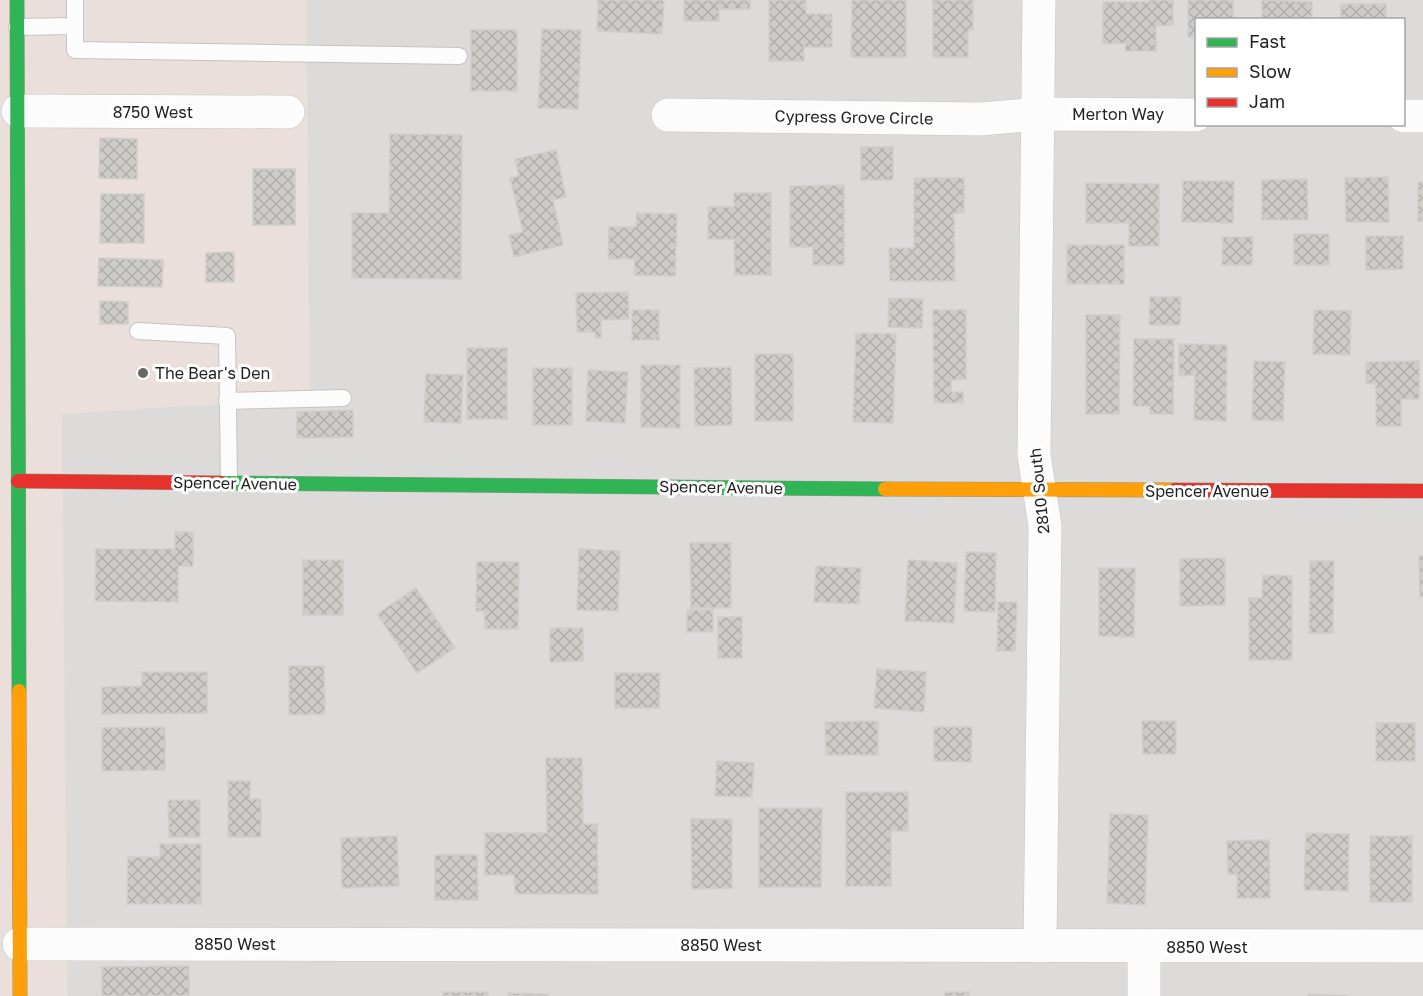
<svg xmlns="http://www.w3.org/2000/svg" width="1423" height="996" font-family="'Golos Text',sans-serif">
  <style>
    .residential { fill: #dcdbd9; fill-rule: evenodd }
    .commercial { fill: #eadfdb }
    .building { fill: url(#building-cross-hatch); stroke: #d0ceca; stroke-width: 1.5 }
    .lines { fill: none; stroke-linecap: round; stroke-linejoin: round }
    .lane-casing { stroke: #c4c4c2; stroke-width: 18 }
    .street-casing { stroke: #c4c4c2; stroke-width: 34 }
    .fast-casing { stroke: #929682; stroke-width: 15 }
    .slow-casing { stroke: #929682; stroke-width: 15 }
    .jam-casing { stroke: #929682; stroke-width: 15 }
    .lane { stroke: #fcfcfc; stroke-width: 16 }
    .street { stroke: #fcfcfc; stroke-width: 33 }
    .fast { stroke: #30b455; stroke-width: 14 }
    .slow { stroke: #ff9f0a; stroke-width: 14 }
    .jam { stroke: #e5322d; stroke-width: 14 }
    .poi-dot { fill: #676765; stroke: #fff; stroke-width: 2 }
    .labels { text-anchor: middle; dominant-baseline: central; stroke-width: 6; stroke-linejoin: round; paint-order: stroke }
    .street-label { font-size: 16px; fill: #1f1f1f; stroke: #fff }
    .poi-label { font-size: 16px; fill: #1f1f1f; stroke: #fff; text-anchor: start }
  </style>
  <defs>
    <pattern id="building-cross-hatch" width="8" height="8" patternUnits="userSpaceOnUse" patternTransform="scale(1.5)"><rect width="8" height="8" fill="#ceccc9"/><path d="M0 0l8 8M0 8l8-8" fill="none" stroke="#b0afac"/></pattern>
  </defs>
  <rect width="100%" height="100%" fill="#edece8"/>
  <path class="residential" d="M0 0H1423V996H0ZM1196 20H1404V124H1196Z"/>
  <path class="commercial" d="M0 0H306L310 398 62 414 67 996H0Z"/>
  <g class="building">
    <path d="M598 0H664L662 34 597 31Z"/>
    <path d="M684 0H750V9H719V21H684Z"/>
    <path d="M769 0H806V14H832V47H804V61H769Z"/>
    <path d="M852 0H906V57H851Z"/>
    <path d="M933 0H973V30H968V57H933Z"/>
    <path d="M1150 0H1173V25L1156 26V51H1125L1126 43 1103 44V2H1150Z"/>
    <path d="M1188 0H1233V20H1196V38L1188 37Z"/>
    <path d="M1262 0 1312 2V20H1262Z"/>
    <rect x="1341" y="4" width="45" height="16"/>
    <path d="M542 29 581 30 578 109 538 108Z"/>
    <rect x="471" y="30" width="46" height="61"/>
    <path d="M390 134 462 135 461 279 352 278V213H389Z"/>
    <path d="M100 138 137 139V179L99 178Z"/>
    <rect x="861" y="147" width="32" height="33"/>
    <path d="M556 150 566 197 553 200 563 245 514 257 509 235 523 232 510 178 519 176 515 159Z"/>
    <rect x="253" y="169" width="42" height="56"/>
    <path d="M1388 177 1389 222H1346L1345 178Z"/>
    <path d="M914 178H964V213H954L955 281H890L889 248H914Z"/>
    <path d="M1307 179 1308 220H1262V180Z"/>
    <path d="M1183 181H1234L1233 223 1182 222Z"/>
    <path d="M1418 182 1423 183V221H1418Z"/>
    <path d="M1086 183 1159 184V246H1129V223H1086Z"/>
    <path d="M844 185V265H813V247H790V186Z"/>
    <path d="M734 193H771V275H735L734 239H708V207H734Z"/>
    <path d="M101 194H144V243H100Z"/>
    <path d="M637 213 677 214 675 276 634 275 635 259H608L609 227H636Z"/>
    <rect x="1294" y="234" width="35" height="31"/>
    <path d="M1366 236H1403V269L1366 270Z"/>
    <path d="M1223 237H1253L1252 265H1222Z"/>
    <rect x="1067" y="245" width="57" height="39"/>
    <path d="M234 252V282H206V253Z"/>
    <path d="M99 258 163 260 162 287 98 286Z"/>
    <path d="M628 292 629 319 601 320V337L595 338V332H577L576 293Z"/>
    <path d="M1150 297H1181L1180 325H1149Z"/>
    <path d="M889 298 923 299 922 328 888 327Z"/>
    <path d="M100 301 128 302V324H100Z"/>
    <rect x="632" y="310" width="27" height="30"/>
    <path d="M933 310H966V379L951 380V392H963V403H934Z"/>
    <path d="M1314 310 1351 311 1350 355 1313 354Z"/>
    <path d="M1086 315H1120L1119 414H1086Z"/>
    <path d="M856 333 896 334 893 423 853 422Z"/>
    <path d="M1134 339H1174L1173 414H1150V406H1133Z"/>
    <path d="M1179 344 1227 345 1226 421 1194 420 1195 375 1179 376Z"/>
    <rect x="467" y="348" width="40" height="71"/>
    <rect x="755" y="354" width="38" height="67"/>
    <path d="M1254 361 1285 362 1283 421 1252 420Z"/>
    <path d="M1419 361V399H1401V426H1376V384L1366 383V362Z"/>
    <path d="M641 365H680V428L641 427Z"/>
    <path d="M731 367 732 425 695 426 694 368Z"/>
    <rect x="533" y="368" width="39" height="57"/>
    <path d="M588 370 628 372 625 423 586 421Z"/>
    <path d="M426 374 463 375 461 423 424 422Z"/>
    <path d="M353 410V437L297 438V412Z"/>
    <path d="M175 532H193V566H178V602L95 601 96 549H175Z"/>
    <path d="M690 543H731V608H691Z"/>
    <path d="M579 549 620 551 618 611 577 610Z"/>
    <path d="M966 552 996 553 995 612 964 611Z"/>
    <path d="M1419 556H1423V597H1420Z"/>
    <path d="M1225 558V605L1180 606V559Z"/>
    <rect x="303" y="560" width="40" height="55"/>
    <path d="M908 560 957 563 954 623 905 621Z"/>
    <path d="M1310 561H1334L1333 633H1309Z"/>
    <path d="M477 562H519L518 629H485L484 611H476Z"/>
    <path d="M816 566 861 568 859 604 814 602Z"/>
    <path d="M1099 568H1135L1134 637 1099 636Z"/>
    <path d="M1263 575 1292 576V660H1249V598H1262Z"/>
    <path d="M416 588 455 648 417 673 377 614Z"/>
    <path d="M998 602H1017L1015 651H997Z"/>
    <rect x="687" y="610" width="26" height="22"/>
    <rect x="718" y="617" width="24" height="41"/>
    <path d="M550 628H583V661L550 662Z"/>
    <path d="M289 666H324L325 714 289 715Z"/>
    <path d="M877 669 926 672 924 712 874 708Z"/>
    <path d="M142 672H207V713L102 714V687L142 686Z"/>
    <path d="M615 673H660L659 708H615Z"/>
    <path d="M878 721V755H826L825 722Z"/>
    <path d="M1142 721H1176V754H1143Z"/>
    <rect x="1376" y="723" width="39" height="38"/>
    <path d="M165 727V770L102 771V728Z"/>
    <path d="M934 727H972L971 762 934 761Z"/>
    <path d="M546 758H582L583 824H597L598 894H515L514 875H485V833H547Z"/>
    <path d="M717 761 754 763 752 797 715 796Z"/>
    <path d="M228 781H250V799H261V837H228Z"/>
    <path d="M846 792H908V831H891V886H846Z"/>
    <path d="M168 800H200V837H169Z"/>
    <path d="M759 808H822L821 887H759Z"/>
    <path d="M1110 814 1148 815 1145 905 1107 903Z"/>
    <path d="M691 819H732V888L692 889Z"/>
    <path d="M1306 833 1349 834 1348 891 1304 890Z"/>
    <path d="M397 836 399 886 342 888 341 838Z"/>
    <rect x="1370" y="836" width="42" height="66"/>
    <path d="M1269 840 1270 898H1237V874H1228L1227 841Z"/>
    <path d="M160 844H201V904H127L128 857H160Z"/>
    <path d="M435 855H477L478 900H435Z"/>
    <path d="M189 966V996H102V967Z"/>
    <rect x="443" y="992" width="45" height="4"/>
    <rect x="945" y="992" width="24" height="4"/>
    <path d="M508 993 548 994V996H508Z"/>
    <path d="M1308 994 1350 996H1308Z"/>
  </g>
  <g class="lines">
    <defs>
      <g id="lane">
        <path d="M75 26V0"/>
        <path d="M17 27 75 26V50L459 56"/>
        <path d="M138 331 227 336 229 483"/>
        <path d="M227 401 343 398"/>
      </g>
      <g id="street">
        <path d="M1039 0 1034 455 1045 526 1040 946"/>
        <path d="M18 111 288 112"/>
        <path d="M668 115 981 119 1039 114 1196 115"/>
        <path d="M1404 116H1423"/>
        <path d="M19 944 1423 946"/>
        <path d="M1144 996V947"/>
      </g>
      <g id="fast">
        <path d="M17 0 19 691"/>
        <path d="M221 483 885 489"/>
      </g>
      <g id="slow">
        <path d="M885 489 1175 490"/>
        <path d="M19 691 20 996"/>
      </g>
      <g id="jam">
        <path d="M18 481 221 483"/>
        <path d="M1175 490 1423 491"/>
      </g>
    </defs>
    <use href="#lane" class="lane-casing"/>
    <use href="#street" class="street-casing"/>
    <use href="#fast" class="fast-casing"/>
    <use href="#slow" class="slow-casing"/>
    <use href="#jam" class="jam-casing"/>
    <use href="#lane" class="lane"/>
    <use href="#street" class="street"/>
    <use href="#fast" class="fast"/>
    <use href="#slow" class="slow"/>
    <use href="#jam" class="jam"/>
  </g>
  <circle class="poi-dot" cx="143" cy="373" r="6"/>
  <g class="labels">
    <g class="street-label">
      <text x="153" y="112">8750 West</text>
      <text x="1118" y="114">Merton Way</text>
      <text transform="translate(854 117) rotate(1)">Cypress Grove Circle</text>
      <text transform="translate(235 483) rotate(1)">Spencer Avenue</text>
      <text transform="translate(721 487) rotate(1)">Spencer Avenue</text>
      <text transform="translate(1039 491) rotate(-96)">2810 South</text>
      <text x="1207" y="491">Spencer Avenue</text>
      <text x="235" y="944">8850 West</text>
      <text x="721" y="945">8850 West</text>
      <text x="1207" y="947">8850 West</text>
    </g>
    <g class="poi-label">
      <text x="155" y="373">The Bear's Den</text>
    </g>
  </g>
  <rect x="1195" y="18" width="210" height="108" fill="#ffffff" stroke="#a5a5a5" stroke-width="1.5"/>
  <rect x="1207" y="38" width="30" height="9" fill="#30b455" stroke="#a5a5a5" stroke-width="1.5"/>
  <text x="1249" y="48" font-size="18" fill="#1f1f1f">Fast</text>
  <rect x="1207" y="68" width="30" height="9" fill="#ff9f0a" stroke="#a5a5a5" stroke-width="1.5"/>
  <text x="1249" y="78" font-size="18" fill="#1f1f1f">Slow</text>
  <rect x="1207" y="98" width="30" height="9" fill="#e5322d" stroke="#a5a5a5" stroke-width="1.5"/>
  <text x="1249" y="108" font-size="18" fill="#1f1f1f">Jam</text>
</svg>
